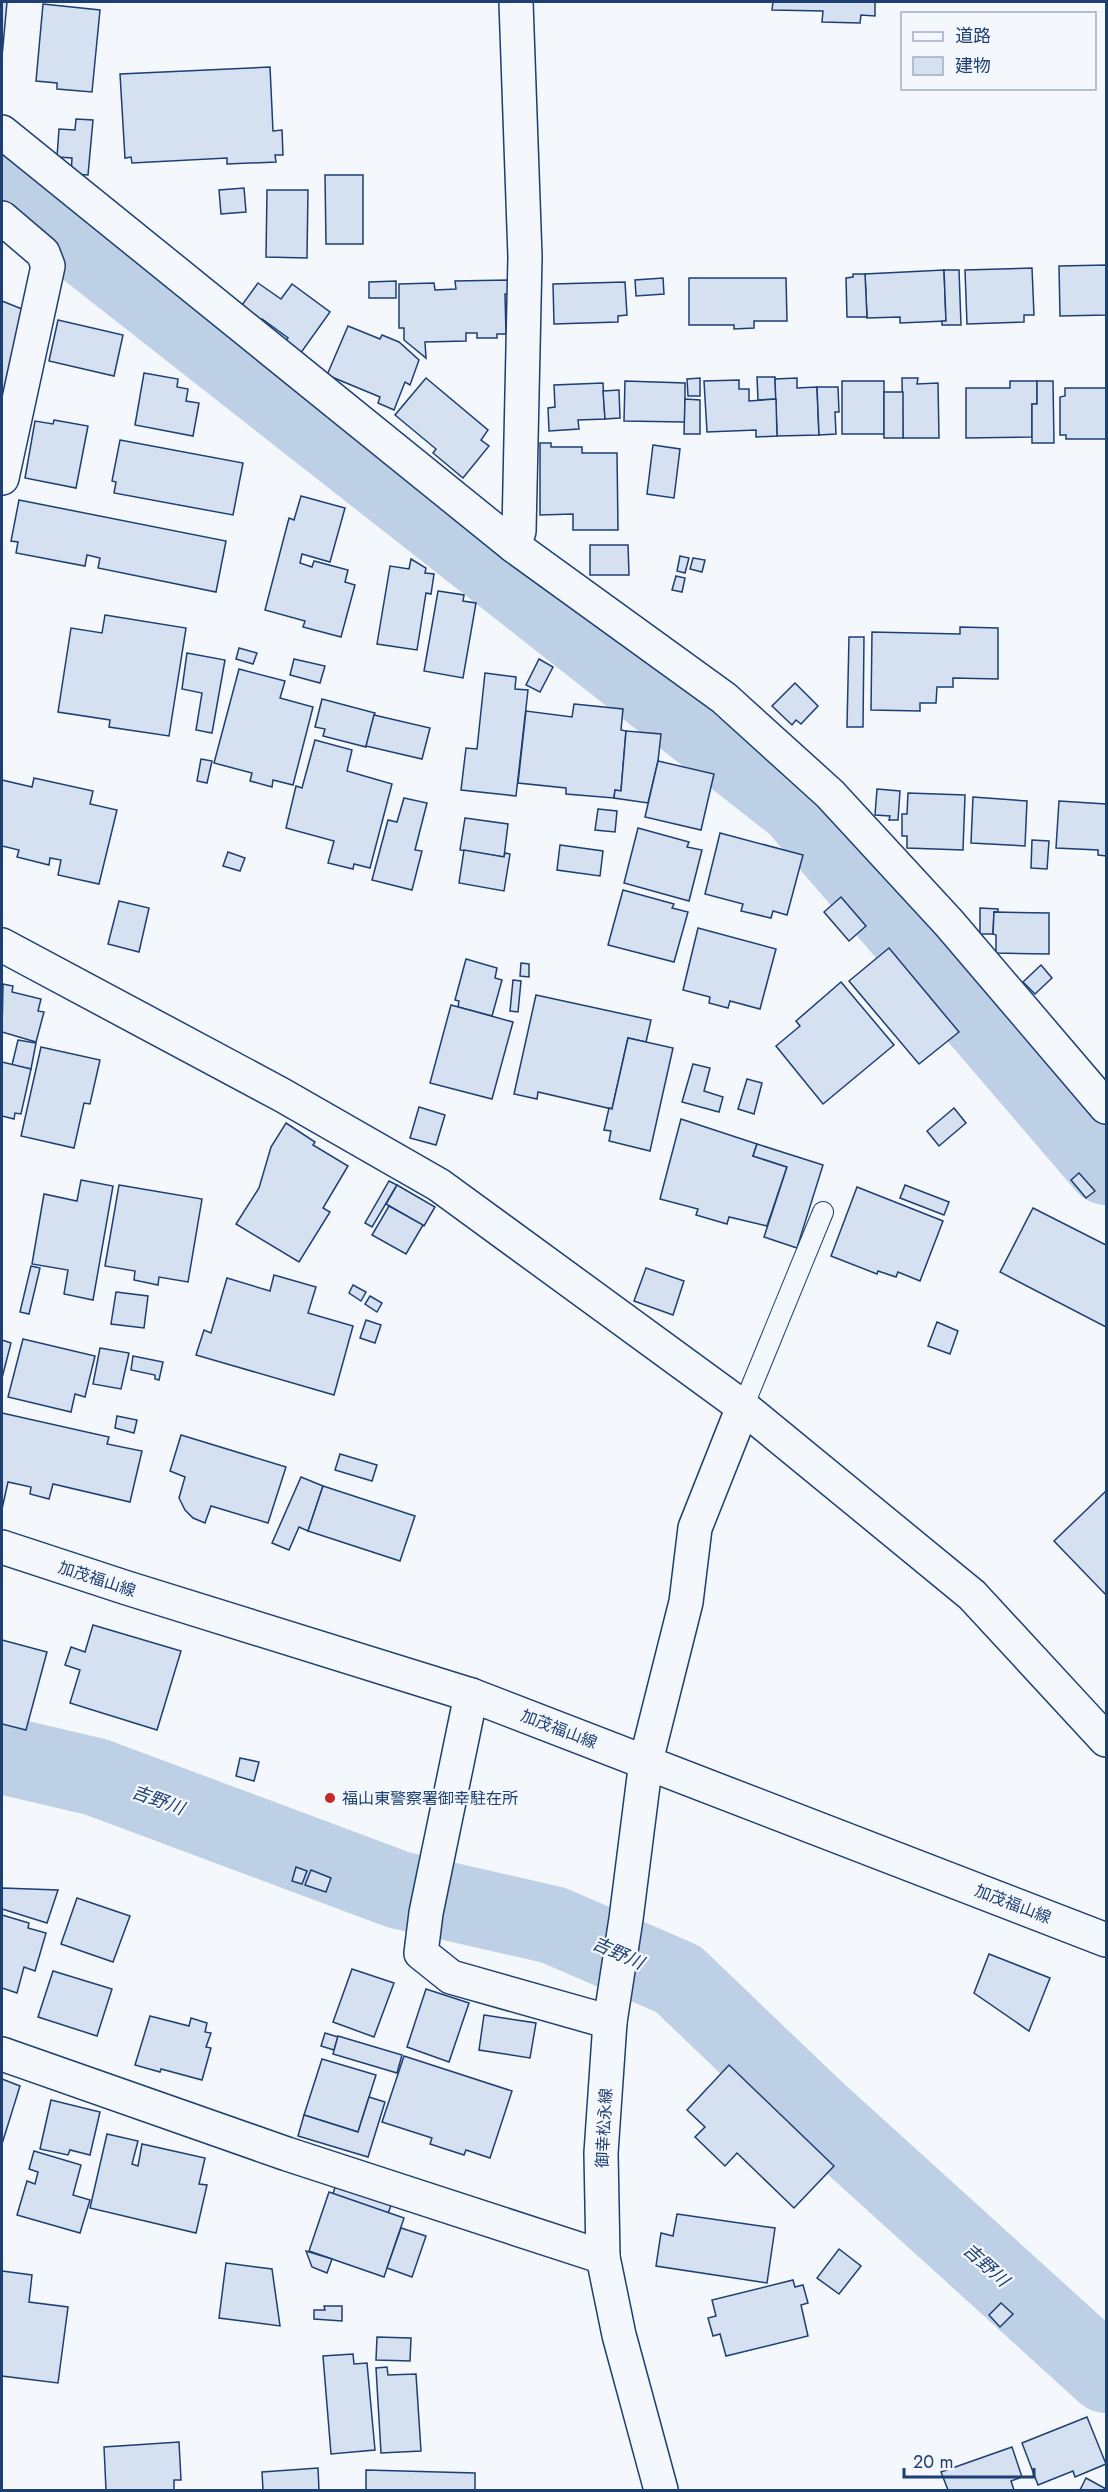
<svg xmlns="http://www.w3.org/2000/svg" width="1108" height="2492" font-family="Jost,'Noto Sans JP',sans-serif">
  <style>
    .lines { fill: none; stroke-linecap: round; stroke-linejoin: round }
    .river { stroke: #bed0e5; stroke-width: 78 }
    .building { fill: #d5e0f0; stroke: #1d3f73; stroke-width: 1.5 }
    .service-casing { stroke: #1d3f73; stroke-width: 22 }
    .minor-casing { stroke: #1d3f73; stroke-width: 36 }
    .secondary-casing { stroke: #1d3f73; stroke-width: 36 }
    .service { stroke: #f4f7fb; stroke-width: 20 }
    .minor { stroke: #f4f7fb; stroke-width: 33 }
    .secondary { stroke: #f4f7fb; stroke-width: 33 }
    .poi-dot { fill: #c62828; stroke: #f4f7fb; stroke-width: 2 }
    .labels { text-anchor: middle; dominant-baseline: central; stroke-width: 4.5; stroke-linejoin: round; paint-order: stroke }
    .street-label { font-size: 16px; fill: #1d3f73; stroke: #f4f7fb }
    .poi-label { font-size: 16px; fill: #1d3f73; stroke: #f4f7fb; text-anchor: start }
    .water-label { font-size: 18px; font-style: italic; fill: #1d3f73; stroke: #f4f7fb }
  </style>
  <rect width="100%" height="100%" fill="#f4f7fb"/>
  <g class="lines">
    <g class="river">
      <path d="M2 182 797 806 1106 1166"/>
      <path d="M2 1755 96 1777 399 1890 553 1925 678 1979 817 2112 1106 2374"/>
    </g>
  </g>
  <g class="building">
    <path d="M2 2H7L2 57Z"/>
    <path d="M773 2H875V16L861 15 860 23 822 22 823 11 772 10Z"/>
    <path d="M43 4 100 10 92 92 57 89V83L36 81Z"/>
    <path d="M270 67 273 131 282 130 283 155H275L276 162 227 164V158L132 163 131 157 125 158 120 74Z"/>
    <path d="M76 119 93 120 88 175 71 174 72 158 57 157 59 129 75 130Z"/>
    <path d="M325 175H363V244H326Z"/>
    <path d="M244 188 246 212 221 214 219 190Z"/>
    <path d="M267 190H308L307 258 266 257Z"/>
    <path d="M1106 265V315L1060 316 1059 266Z"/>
    <path d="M1032 268 1034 315H1024V322L967 324 965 270Z"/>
    <path d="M944 270 946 321 900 323V317L867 318 865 274Z"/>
    <path d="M944 270H959L961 325H942V321H946Z"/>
    <path d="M853 274H865L867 317H847L846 278 853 277Z"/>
    <path d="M663 278 664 294 636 296 635 280Z"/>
    <path d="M689 278H786L787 321H754V328L734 329V325H689Z"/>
    <path d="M509 280V294H505L506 334H497V338H477V333H466V341L425 342 426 358 404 340V328H399V284L434 283 435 290 456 289 455 281Z"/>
    <path d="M396 281V298H369V282Z"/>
    <path d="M625 282 627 315 618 316V322L554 324 553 284Z"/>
    <path d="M258 283 281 299 292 284 330 312 300 354 284 343 288 338 262 319 259 322 243 310 245 307 242 305Z"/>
    <path d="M2 301 22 309 2 413Z"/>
    <path d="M58 320 123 335 114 376 49 361Z"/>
    <path d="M348 326 380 339 382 335 399 342 419 360 410 385 405 382 394 410 378 403 380 397 327 375Z"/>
    <path d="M144 373 178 379 177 387 188 389 186 401 199 403 193 436 135 425Z"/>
    <path d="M757 377H775L776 399 758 400Z"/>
    <path d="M426 378 488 430 481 440 489 446 463 478 433 453 436 449 395 415Z"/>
    <path d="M700 378V396H688L687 379Z"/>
    <path d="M797 378V388L817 387 819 435 777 436 775 379Z"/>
    <path d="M902 378H918L917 384 938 383 939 438H903Z"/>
    <path d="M739 380V389H749V401L776 399 777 436 756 437V430L707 432 704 381Z"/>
    <path d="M625 381 685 383V422L624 421Z"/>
    <rect x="842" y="381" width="42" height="53"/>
    <path d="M1010 381H1037V404H1032V437L966 438V388H1010Z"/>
    <path d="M1037 381H1053L1054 443H1032V404H1037Z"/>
    <path d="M603 383 605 419 578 420 579 429 549 431 548 408 555 407 554 385Z"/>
    <path d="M817 387H838L839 412H835L836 434 819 435Z"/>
    <path d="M1065 388H1106V439H1066V435H1060V397L1065 396Z"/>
    <path d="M619 390 620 418 605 419 603 391Z"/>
    <rect x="884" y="392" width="19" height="46"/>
    <path d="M685 399 700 400V434H684Z"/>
    <path d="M54 420 88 426 76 488 25 478 35 421 53 424Z"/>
    <path d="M120 440 243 463 233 515 114 493 116 482 112 481Z"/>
    <path d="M540 443H551V447H582V453H617L618 530H573V514L540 515Z"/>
    <path d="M653 445 680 449 674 498 647 494Z"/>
    <path d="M301 496 345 508 330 562 302 554 300 563 312 567 314 561 348 570 345 582 355 585 341 637 303 627 305 621 265 610 289 518 294 520Z"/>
    <path d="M19 500 226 541 216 592 98 568 100 558 87 555 85 566 16 553 18 542 11 541Z"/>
    <path d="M590 545H628L629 575H590Z"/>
    <path d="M680 556 689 558 685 573 677 571Z"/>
    <path d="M693 558 705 560 702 572 690 569Z"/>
    <path d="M411 559 426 568 425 573 434 574 431 594 426 593 417 650 377 644 390 566 409 569Z"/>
    <path d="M676 576 685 578 682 592 672 590Z"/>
    <path d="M438 591 464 595 463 601 476 603 463 678 424 671Z"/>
    <path d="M105 615 186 628 169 736 109 727 110 720 58 712 71 628 102 633Z"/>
    <path d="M960 627 998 628V679L953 678V687H937L936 703H920V711L871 710 872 632 960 634Z"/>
    <path d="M849 637H864L863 727H847Z"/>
    <path d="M239 648 257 653 253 664 236 659Z"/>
    <path d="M187 653 225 660 212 733 196 730 202 693 182 689Z"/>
    <path d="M294 659 325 666 320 683 290 675Z"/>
    <path d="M539 659 553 667 540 692 526 685Z"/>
    <path d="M239 669 285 681 280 698 313 707 293 785 273 780 272 787 250 781 252 773 214 763Z"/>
    <path d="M485 673 516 677 515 689 528 690 516 796 461 790 466 748 477 749Z"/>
    <path d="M795 683 818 706 801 724 796 720 792 725 772 706Z"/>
    <path d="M322 699 375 713 366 747 323 736 325 729 315 727Z"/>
    <path d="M574 704 623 709 621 730 626 731 621 791 615 790 614 798 566 794V788L518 783 526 711 572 717Z"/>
    <path d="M374 715 430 728 422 759 366 746Z"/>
    <path d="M626 731 661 734 658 761 648 803 614 798 615 790 621 791Z"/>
    <path d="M315 740 352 750 347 771 392 784 370 868 354 864 353 869 328 863 334 841 286 828 296 786 302 788Z"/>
    <path d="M201 759 212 761 207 783 197 781Z"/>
    <path d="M658 761 714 774 701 830 645 817Z"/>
    <path d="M34 778 93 791 90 804 117 810 99 884 58 875 61 860 50 858 49 865 17 857 19 850 2 846V780L32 787Z"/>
    <path d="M877 789 900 791 898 820H889L890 816 875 815Z"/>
    <path d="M908 793 965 795 963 850 907 848V836H902V814H907Z"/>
    <path d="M973 797 1027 801 1025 846 971 843Z"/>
    <path d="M404 798 427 803 415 850 422 851 412 890 372 880 388 820 397 822Z"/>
    <path d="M1059 801 1106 804V856L1098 855V850L1056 848Z"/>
    <path d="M598 809 617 811 615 832 595 830Z"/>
    <path d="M465 818 508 824 504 857 460 850Z"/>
    <path d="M638 828 689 842 687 847 702 850 689 901 624 883Z"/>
    <path d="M720 833 803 855 787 915 773 911 771 918 741 911 743 904 705 894Z"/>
    <path d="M1032 840 1049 841 1047 869 1031 868Z"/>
    <path d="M560 845 603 851 600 876 557 870Z"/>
    <path d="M464 850 504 857 505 853 510 854 504 891 459 883Z"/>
    <path d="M228 852 245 858 240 871 223 866Z"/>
    <path d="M623 890 674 904 672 908 688 912 674 962 608 945Z"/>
    <path d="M841 897 866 926 849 941 824 912Z"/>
    <path d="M119 901 149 908 139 952 108 944Z"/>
    <path d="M980 908 998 909V912H994L993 934H980Z"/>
    <path d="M994 912 1049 913V954L996 953V935L993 934Z"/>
    <path d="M698 928 776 949 760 1009 730 1001 728 1008 709 1003 710 997 683 990Z"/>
    <path d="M889 948 959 1032 919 1064 849 981Z"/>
    <path d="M466 959 497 968 495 978 502 980 492 1016 458 1007 459 1001 455 1000Z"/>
    <path d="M521 963 529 964V977L520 976Z"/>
    <path d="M1041 965 1052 978 1035 994 1023 982Z"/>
    <path d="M513 980 521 981 518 1012 510 1011Z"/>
    <path d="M841 982 894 1045 823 1104 776 1046 800 1026 796 1021Z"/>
    <path d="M3 984 13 986 12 992 41 999 38 1011 44 1012 36 1042 2 1032Z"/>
    <path d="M536 995 651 1020 646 1042 628 1038 612 1109 538 1092 537 1099 514 1094Z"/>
    <path d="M451 1005 513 1022 492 1099 430 1083Z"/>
    <path d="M628 1038 673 1048 650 1151 609 1141 611 1131 604 1130 609 1108 612 1109Z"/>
    <path d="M18 1040 36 1043 31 1069 12 1065Z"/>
    <path d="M41 1047 100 1060 90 1104 84 1103 74 1148 21 1136Z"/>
    <path d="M2 1062 31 1069 21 1114 15 1113 14 1119 2 1116Z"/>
    <path d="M693 1064 710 1068 704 1091 723 1097 719 1112 682 1102Z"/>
    <path d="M747 1079 762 1083 754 1114 738 1109Z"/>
    <path d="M419 1107 445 1115 436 1145 410 1138Z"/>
    <path d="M954 1108 966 1123 939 1146 927 1131Z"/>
    <path d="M681 1119 757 1144 753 1156 787 1167 767 1226 729 1217 727 1224 696 1215 698 1209 660 1199Z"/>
    <path d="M286 1123 315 1142 313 1145 348 1166 323 1208 330 1212 299 1262 236 1224 259 1188 271 1147Z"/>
    <path d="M757 1144 823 1165 797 1248 764 1237 787 1167 753 1156Z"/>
    <path d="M1079 1173 1095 1191 1086 1198 1071 1180Z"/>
    <path d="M81 1180 113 1186 93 1300 64 1294 68 1270 32 1264 44 1194 77 1201Z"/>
    <path d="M389 1181 397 1185 372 1227 365 1223Z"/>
    <path d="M119 1185 202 1199 188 1282 159 1277 158 1285 134 1280 135 1271 105 1266Z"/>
    <path d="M397 1185 435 1207 424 1226 386 1204Z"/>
    <path d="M905 1185 949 1202 944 1215 900 1198Z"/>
    <path d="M857 1187 943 1221 920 1281 898 1272 896 1277 878 1271 877 1274 831 1256Z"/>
    <path d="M389 1206 423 1225 406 1254 372 1235Z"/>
    <path d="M1033 1208 1106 1245V1327L1000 1272Z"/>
    <path d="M31 1266 40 1268 29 1314 20 1312Z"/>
    <path d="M646 1268 684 1281 673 1315 634 1301Z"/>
    <path d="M274 1275 316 1287 308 1313 353 1326 334 1395 196 1355 204 1330 211 1333 227 1278 270 1291Z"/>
    <path d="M353 1285 366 1292 361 1301 349 1293Z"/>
    <path d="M116 1292 148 1296 144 1328 111 1324Z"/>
    <path d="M370 1296 382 1303 377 1312 365 1304Z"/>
    <path d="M366 1320 381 1325 375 1343 360 1338Z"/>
    <path d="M937 1322 958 1331 950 1354 928 1346Z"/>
    <path d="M23 1339 95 1356 85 1397 75 1394 71 1412 8 1397Z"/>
    <path d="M2 1340 11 1343 2 1378Z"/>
    <path d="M100 1348 129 1353 121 1389 93 1384Z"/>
    <path d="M133 1356 163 1362 159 1380 155 1379V1375L131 1370Z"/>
    <path d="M2 1413 109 1437 107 1444 142 1451 130 1502 53 1484 49 1499 30 1494 31 1487 8 1482 2 1509Z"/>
    <path d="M117 1416 137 1420 134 1433 115 1428Z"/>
    <path d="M181 1435 286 1467 268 1523 211 1506 205 1523 193 1518 185 1510 179 1498 185 1477 170 1471Z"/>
    <path d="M340 1454 377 1465 372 1481 335 1470Z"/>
    <path d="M301 1477 323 1486 308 1531 299 1527 289 1550 272 1543Z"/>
    <path d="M323 1486 415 1516 400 1561 308 1531Z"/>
    <path d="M1106 1491V1595L1054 1541Z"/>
    <path d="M93 1625 181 1651 157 1730 70 1703 80 1670 65 1665 71 1647 85 1652Z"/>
    <path d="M2 1640 47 1652 26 1730 2 1724Z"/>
    <path d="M240 1758 259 1762 254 1781 236 1776Z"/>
    <path d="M296 1867 307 1871 302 1884 292 1881Z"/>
    <path d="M311 1870 331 1878 326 1892 305 1885Z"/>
    <path d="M2 1888 58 1890 47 1923 2 1909Z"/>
    <path d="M77 1898 130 1916 113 1962 61 1944Z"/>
    <path d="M2 1915 29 1923 28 1928 46 1933 35 1971 24 1967 17 1993 2 1988Z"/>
    <path d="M989 1954 1050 1978 1029 2031 974 1993Z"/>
    <path d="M352 1969 394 1983 374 2037 333 2022Z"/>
    <path d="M53 1971 112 1989 97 2036 38 2017Z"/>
    <path d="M426 1989 469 2003 449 2062 407 2047Z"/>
    <path d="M484 2015 536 2023 530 2058 479 2050Z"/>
    <path d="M150 2016 189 2026 191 2018 207 2023 205 2032 211 2033 206 2047 211 2048 202 2080 161 2069 160 2072 135 2065Z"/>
    <path d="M325 2033 338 2037 334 2050 321 2046Z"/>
    <path d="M338 2036 402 2055 397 2073 333 2054Z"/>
    <path d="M404 2056 512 2091 490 2158 466 2150 464 2155 430 2144 432 2138 382 2122Z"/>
    <path d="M322 2059 376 2075 358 2132 304 2115Z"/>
    <path d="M729 2065 834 2166 794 2208 737 2153 725 2166 695 2137 705 2127 687 2110Z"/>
    <path d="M2 2079 20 2086 2 2144Z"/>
    <path d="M369 2097 385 2102 368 2157 298 2136 304 2115 358 2132Z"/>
    <path d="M51 2100 100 2112 90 2155 70 2150 68 2155 40 2149Z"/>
    <path d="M107 2134 138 2141 132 2164 138 2166 142 2144 205 2158 199 2184 207 2185 196 2233 90 2208Z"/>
    <path d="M34 2151 81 2165 73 2195 90 2200 80 2233 17 2215 27 2181 35 2184 38 2172 29 2169Z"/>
    <path d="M336 2184 392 2203 388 2213 333 2194Z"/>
    <path d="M329 2192 404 2218 384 2277 309 2251Z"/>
    <path d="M677 2214 775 2228 767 2283 656 2266 661 2233 673 2236Z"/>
    <path d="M401 2228 426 2236 412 2277 387 2268Z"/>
    <path d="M839 2249 861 2266 839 2294 817 2278Z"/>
    <path d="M306 2251 332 2259 327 2273 312 2267Z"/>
    <path d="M226 2263 272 2269 280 2326 219 2318Z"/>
    <path d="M2 2271 32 2275 29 2302 68 2307 58 2383 2 2376Z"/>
    <path d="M793 2280 795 2287 803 2285 808 2303 801 2305 808 2336 726 2356 720 2334 713 2336 708 2318 716 2316 712 2300Z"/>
    <path d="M1001 2303 1013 2314 1000 2327 989 2315Z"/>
    <path d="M324 2306H342V2321L314 2319V2310H325Z"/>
    <path d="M377 2337 411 2338 410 2361 376 2360Z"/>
    <path d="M353 2354 354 2364 367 2363 375 2450 331 2454 323 2356Z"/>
    <path d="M387 2367 388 2375 416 2374 421 2451 381 2453 376 2368Z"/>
    <path d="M1087 2417 1106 2464 1075 2477 1073 2471 1038 2485 1022 2443Z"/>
    <path d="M179 2442 181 2480H174V2490H106L104 2447Z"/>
    <path d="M1012 2447 1022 2477 1011 2481 1014 2490H948L941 2472Z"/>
    <path d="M318 2468 319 2490H263L262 2472Z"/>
    <path d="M366 2470 475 2473V2490H366Z"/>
    <path d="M1086 2478 1106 2489V2490H1080Z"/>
  </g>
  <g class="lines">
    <defs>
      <path id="service" d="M743 1407 823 1212"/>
      <g id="minor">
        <path d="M2 132 514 546 724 698 830 794 949 923 1106 1107"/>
        <path d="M2 218 43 253 48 266 2 478"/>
        <path d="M514 546 519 531 525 257 516 2"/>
        <path d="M2 945 282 1095 439 1185 743 1407 972 1595 1106 1740"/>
        <path d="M471 1695 426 1913 421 1953 451 1977 610 2022"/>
        <path d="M646 1761 686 1602 695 1528 743 1407"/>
        <path d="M2 2054 287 2154 603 2257"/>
      </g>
      <g id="secondary">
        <path d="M2 1547 127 1588 471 1695 1106 1940"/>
        <path d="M646 1761 626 1919 610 2022 601 2153 603 2257 619 2335 661 2490"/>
      </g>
    </defs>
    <use href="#service" class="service-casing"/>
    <use href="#minor" class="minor-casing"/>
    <use href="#secondary" class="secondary-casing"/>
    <use href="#service" class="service"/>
    <use href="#minor" class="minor"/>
    <use href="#secondary" class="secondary"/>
  </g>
  <circle class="poi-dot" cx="330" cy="1798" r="6"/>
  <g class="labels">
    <g class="street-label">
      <text transform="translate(97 1579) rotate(18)">加茂福山線</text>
      <text transform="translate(559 1729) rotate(21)">加茂福山線</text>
      <text transform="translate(1013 1904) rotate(21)">加茂福山線</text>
      <text transform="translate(604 2128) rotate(-87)">御幸松永線</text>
    </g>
    <g class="poi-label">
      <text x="342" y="1798">福山東警察署御幸駐在所</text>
    </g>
    <g class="water-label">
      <text transform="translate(158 1800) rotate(20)">吉野川</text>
      <text transform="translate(618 1953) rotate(24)">吉野川</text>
      <text transform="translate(986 2265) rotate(42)">吉野川</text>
    </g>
  </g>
  <rect width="1108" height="2492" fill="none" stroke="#1d3f73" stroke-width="6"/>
  <rect x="901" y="12" width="195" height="78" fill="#f4f7fb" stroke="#9eadc5" stroke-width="1.5"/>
  <rect x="913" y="32" width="30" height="9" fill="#f4f7fb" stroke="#9eadc5" stroke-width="1.5"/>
  <text x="955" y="42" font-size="18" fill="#1d3f73">道路</text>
  <rect x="913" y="57" width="30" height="18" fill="#d5e0f0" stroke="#9eadc5" stroke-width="1.5"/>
  <text x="955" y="72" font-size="18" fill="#1d3f73">建物</text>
  <path d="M904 2468v9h130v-9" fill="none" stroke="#1d3f73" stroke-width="3"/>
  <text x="913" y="2468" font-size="18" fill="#1d3f73" stroke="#f4f7fb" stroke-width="4.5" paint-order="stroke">20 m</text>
</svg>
